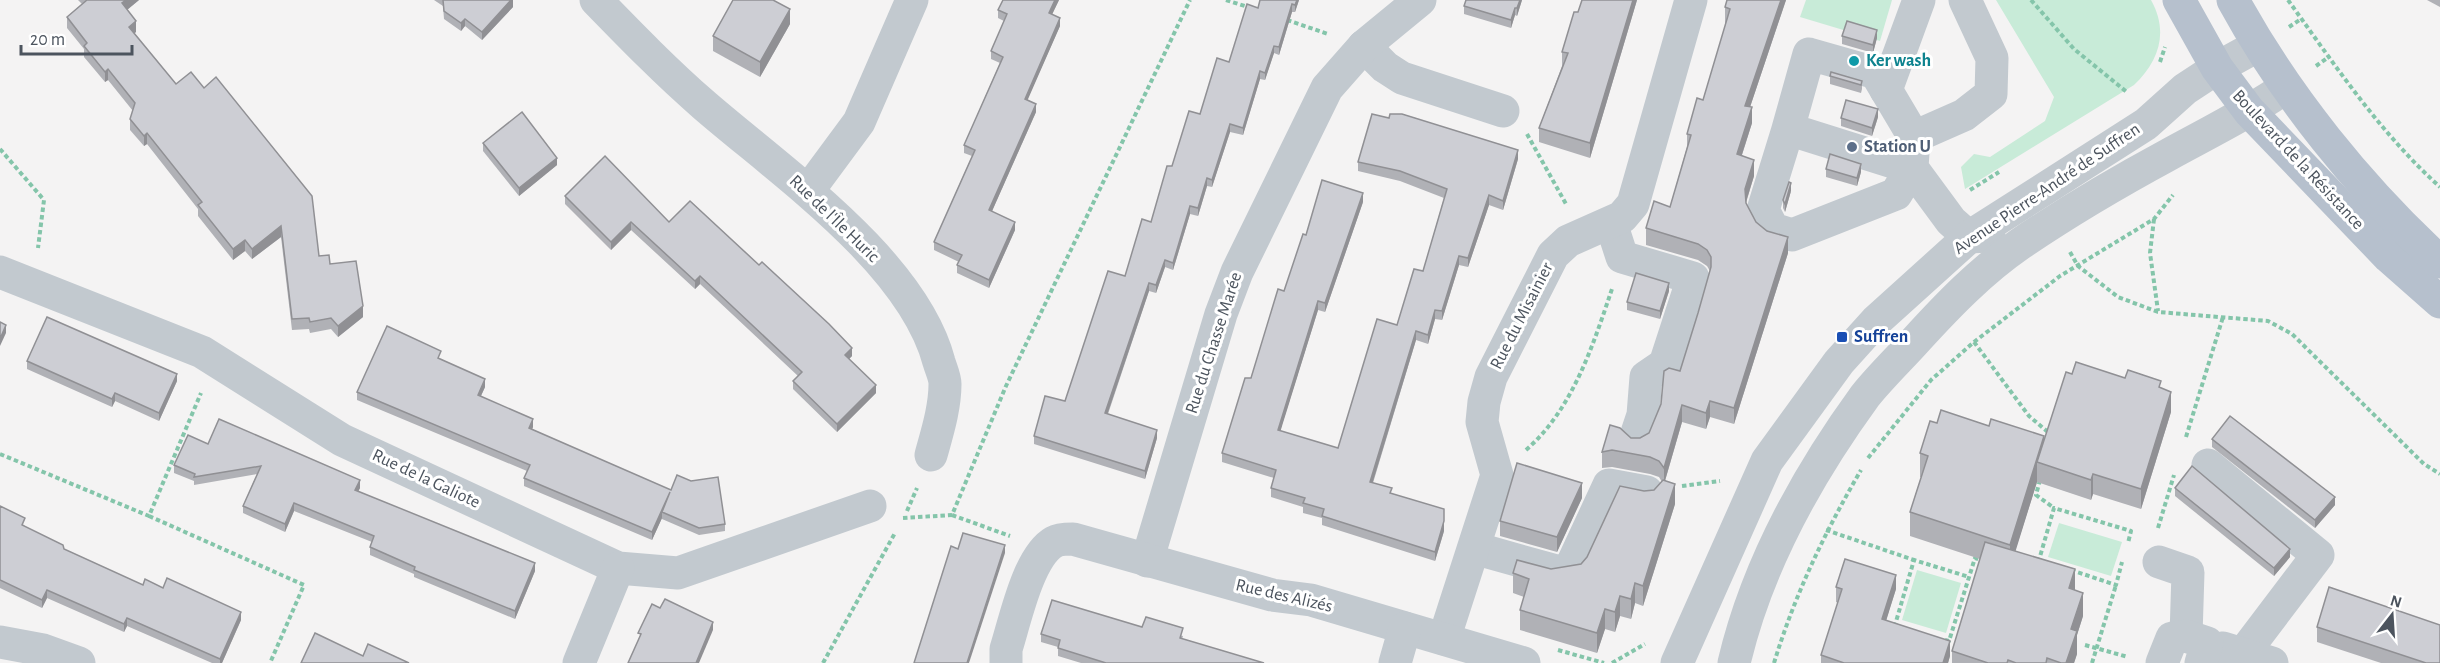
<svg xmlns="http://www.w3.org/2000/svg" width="2440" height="663" font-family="'Alegreya Sans',sans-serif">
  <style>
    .green { fill: #c8ebd8 }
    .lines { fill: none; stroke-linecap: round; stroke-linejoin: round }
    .path { stroke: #84c5aa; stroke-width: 4; stroke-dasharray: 4.5 3; stroke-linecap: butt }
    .minor { stroke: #c2c9cf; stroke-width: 33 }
    .major { stroke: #b6c0cd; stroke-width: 33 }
    .wall { fill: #b0b1b6 }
    .shaded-wall { fill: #909094 }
    .building { fill: #cdced4; stroke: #909094; stroke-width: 1.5 }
    .culture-dot { fill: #0f9aa8; stroke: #fff; stroke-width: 2 }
    .service-dot { fill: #5c6f8a; stroke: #fff; stroke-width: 2 }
    .transit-dot { fill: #1a4fb4; stroke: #fff; stroke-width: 2 }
    .labels { text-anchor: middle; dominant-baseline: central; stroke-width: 6; stroke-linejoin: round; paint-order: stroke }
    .culture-label { font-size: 18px; font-weight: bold; fill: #0d838f; stroke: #fff; text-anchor: start }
    .service-label { font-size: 18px; font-weight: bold; fill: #4e5e75; stroke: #fff; text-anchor: start }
    .street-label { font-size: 18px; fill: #4c545e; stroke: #fff }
    .transit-label { font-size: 18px; font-weight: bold; fill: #164399; stroke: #fff; text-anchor: start }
  </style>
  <rect width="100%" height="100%" fill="#f4f3f3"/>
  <g class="green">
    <path d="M1806 0H1892L1880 41 1800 17Z"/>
    <path d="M1996 0H2151C2169 32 2159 61 2134 85L1965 189 1961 167 1974 154 1990 157 2045 121 2054 97Z"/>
    <path d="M2059 523 2122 542 2111 576 2048 557Z"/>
    <path d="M1917 570 1961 583 1946 633 1902 620Z"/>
  </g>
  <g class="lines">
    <g class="path">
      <path d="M1226 0 1251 8"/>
      <path d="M2031 0 2074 49 2128 93"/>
      <path d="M2288 0C2334 64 2381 134 2440 187"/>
      <path d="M1287 20 1328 34"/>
      <path d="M2289 27 2301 19"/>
      <path d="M2160 62 2165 47"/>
      <path d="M2316 66 2330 56"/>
      <path d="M1527 134 1566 204"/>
      <path d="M0 149 44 200 38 248"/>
      <path d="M1970 190 1999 172"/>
      <path d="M2154 219 2150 253 2158 311"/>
      <path d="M2070 252 2078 266 2118 297 2158 312 2268 321 2292 334 2424 464 2440 474"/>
      <path d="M1974 342 2029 416 2049 433"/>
      <path d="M2186 437 2223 317"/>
      <path d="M1526 450C1573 409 1593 345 1612 289"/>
      <path d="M0 454 149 516 201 393"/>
      <path d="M1868 458 1931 380 1974 342 2060 276 2154 219 2173 195"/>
      <path d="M2040 480 2036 495 2054 508"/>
      <path d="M1682 486 1720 481"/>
      <path d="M907 511 917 488"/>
      <path d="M952 515 1010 536"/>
      <path d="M149 516 304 585 270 663"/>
      <path d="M903 518 952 515 1006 386 1190 0"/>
      <path d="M2158 528 2174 475"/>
      <path d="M1826 530 1914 560"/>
      <path d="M2041 561 2039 560 2054 508 2131 531 2128 543"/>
      <path d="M2071 570 2116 585 2122 562"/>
      <path d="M1897 625H1895L1914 560 1969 577"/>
      <path d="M1945 640 1949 641 1975 558 1984 561"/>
      <path d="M2085 645 2128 657"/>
      <path d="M1558 650 1604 663"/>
      <path d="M823 663 895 533"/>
      <path d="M1612 663 1645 644"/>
      <path d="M1774 663C1795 594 1825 532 1861 470"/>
      <path d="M2092 663 2116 585"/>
    </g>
    <g class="minor">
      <path d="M596 0C631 36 666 72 704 105 780 171 913 262 939 362 941 369 945 377 945 384 945 408 937 433 931 455"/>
      <path d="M1364 46 1385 67 1402 78 1503 111"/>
      <path d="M1886 90 1919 0"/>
      <path d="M1788 129 1809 54 1876 73 1914 137 1912 168 1896 194 1792 235 1773 229 1763 210 1788 129 1912 168 1951 221 1969 237 1989 236"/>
      <path d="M1914 137 1964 115 1991 94 1992 58 1965 0"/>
      <path d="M808 191 859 122 912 0"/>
      <path d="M1611 223 1622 257 1693 278 1665 364 1646 377 1643 415 1636 436"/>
      <path d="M0 272 202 352 342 440 618 568 678 573 870 506"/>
      <path d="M2208 465 2318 555 2243 654"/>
      <path d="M1474 548 1556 571 1570 569 1609 485 1647 492"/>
      <path d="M1147 561 1221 314 1237 272 1327 88 1364 46 1420 0"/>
      <path d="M2159 562 2188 572 2186 636"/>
      <path d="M1444 639 1497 475 1482 422 1484 402 1491 377 1553 255 1568 241 1622 217 1633 204 1691 0"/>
      <path d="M0 642 43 650 79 663"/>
      <path d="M2223 648 2272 663"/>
      <path d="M579 663 618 568"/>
      <path d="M1006 663V649C1015 621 1028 557 1054 542 1059 539 1067 539 1073 539L1272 595 1311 600 1524 663"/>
      <path d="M1395 663 1405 628"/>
      <path d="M1677 663 1767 461 1839 362 1876 321 1969 237 2146 124 2185 89 2217 68 2257 46"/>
      <path d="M1734 663C1757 565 1806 477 1865 396 1881 376 1900 358 1917 339 1949 304 1981 271 2020 244 2067 212 2118 182 2168 155 2208 133 2249 113 2286 87"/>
      <path d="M2162 663 2172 638 2186 636 2207 643 2201 663"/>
    </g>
    <g class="major">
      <path d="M2179 0 2217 68 2249 111 2389 257 2440 302"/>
      <path d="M2233 0C2286 97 2359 187 2440 262"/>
    </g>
  </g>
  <g class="wall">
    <path d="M78 0H139L127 10 136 32 134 33 319 256 330 264 363 317 338 337 331 329 310 333 309 329 292 330 281 237 252 259 245 251 233 260 198 216V209L147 144 144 146 130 130V119L133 111 108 80 105 82 84 57V49L67 28V17L82 4Z"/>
    <path d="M434 0H513V7L482 40 465 26 461 31 444 19 443 6Z"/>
    <path d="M1003 0H1059L1052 14 1060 26 1027 100 1036 112 992 211 1015 230 989 288 957 273V265L959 262 934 250V242L972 156 964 153V145L1000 63 991 59V51L1004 21 998 18V10Z"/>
    <path d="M1260 0H1299L1295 12H1292L1279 55 1274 53 1265 80 1260 79 1243 135 1230 132 1212 187 1207 186 1198 216 1190 214 1173 270 1165 267 1156 293 1149 291 1108 414 1157 438 1145 479 1034 444V436L1065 401 1151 222 1172 166 1229 62 1258 8Z"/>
    <path d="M1522 0 1517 16 1515 15 1511 28 1464 14V6Z"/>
    <path d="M1637 0 1590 158 1539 142V128L1562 66V52L1578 12Z"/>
    <path d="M1727 0H1786L1750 107 1752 123 1742 155 1754 176 1746 203 1756 222 1788 253 1734 424 1710 417 1706 429 1682 422 1665 481 1675 504 1643 606 1635 603 1631 619 1620 616 1615 632 1605 629 1597 653 1520 630V610L1524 597 1513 593V573L1551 569 1581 564 1644 491 1654 490 1662 482 1659 477 1650 474 1612 467 1602 468V452L1631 438H1640L1649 433 1680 371 1698 313 1710 271 1707 266 1698 260 1646 245V228L1670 207 1687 147V134L1703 100 1726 24 1725 23V7Z"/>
    <path d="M2427 0H2440V7Z"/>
    <path d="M790 24 760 77 713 51V36Z"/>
    <path d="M1842 36 1877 38 1873 53 1842 44Z"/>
    <path d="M1830 76 1862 81V89L1861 93 1830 84Z"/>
    <path d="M1878 117 1872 136 1841 126V118Z"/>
    <path d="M483 143 557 165 519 196 483 151Z"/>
    <path d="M1518 159 1503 210 1489 205 1468 267 1459 265 1442 320 1435 319 1428 344 1416 340 1373 483 1392 494 1444 531 1435 561 1322 525V518L1303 513V507L1271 497V488L1274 478 1222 462V453L1284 291 1306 235 1363 202 1325 312 1318 310 1280 431 1338 448 1423 271 1444 198 1400 181 1358 171V162Z"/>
    <path d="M1826 169 1861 172 1857 186 1826 177Z"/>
    <path d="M1791 191 1785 212 1783 208V200Z"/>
    <path d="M565 196 669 222 852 356 849 359 876 393 837 432 793 389V381L798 376 700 284 695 289 631 230 611 250 565 204Z"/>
    <path d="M1669 291 1660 319 1627 310V302Z"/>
    <path d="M441 359 485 387 481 396 533 427 532 429 725 524V531L699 535 662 519V518L652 540 524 486V478L527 471 357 400V392Z"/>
    <path d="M27 361 177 381 159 421 115 401 112 407 27 369Z"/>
    <path d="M2072 374 2161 388 2171 412 2141 509 2093 494 2091 500 2037 482 2015 551 2075 590 2083 616 2077 635V654L2074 663H1952V651L1980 559 1910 536V512L1921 477H1920V453L1937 423 1989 426 2044 440Z"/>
    <path d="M2212 439 2335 505 2315 528 2212 447Z"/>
    <path d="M208 444 360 488 358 491 535 571 515 619 414 577V574L370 555V547L372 542 294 511 285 532 243 513V506L257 474 194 485V481L174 473V465Z"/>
    <path d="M2175 488 2290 557 2274 576 2175 496Z"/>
    <path d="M1582 498 1557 552 1500 536V521Z"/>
    <path d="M0 506 25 526V527L64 549 143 585 163 588 241 620 222 663H212L127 626 124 632 47 598 42 608 0 588Z"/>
    <path d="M1836 587 1896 589 1886 620 1950 656 1948 663H1821V655L1838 603 1836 602Z"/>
    <path d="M1142 627 1183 636 1182 639 1264 663H1081L1058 656V647L1041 642V634Z"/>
    <path d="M2317 627 2440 663H2381L2317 642Z"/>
  </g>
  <g class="shaded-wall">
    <path d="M126 0H139L122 14V3Z"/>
    <path d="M511 0H513V7L482 40V32Z"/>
    <path d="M1055 0H1059L1049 21V13Z"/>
    <path d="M1297 0H1299L1295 12V5Z"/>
    <path d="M1520 0H1522L1517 16V8Z"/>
    <path d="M1633 0H1637L1590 158V143Z"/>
    <path d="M1781 0H1786L1745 122V106Z"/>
    <path d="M1292 4V12L1279 55V47Z"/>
    <path d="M1515 8V15L1511 28V20Z"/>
    <path d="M790 9V24L760 77V62Z"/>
    <path d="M1060 18V26L1025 106V99Z"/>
    <path d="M465 19V26L461 31V23Z"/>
    <path d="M136 21V32L129 38V27Z"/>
    <path d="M1877 30V38L1873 53V45Z"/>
    <path d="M1274 46V53L1265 80V73Z"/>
    <path d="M108 69V80L105 82V72Z"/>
    <path d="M1260 71V79L1243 135V128Z"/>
    <path d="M1036 104V112L989 218V210Z"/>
    <path d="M1752 107V123L1737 170V154Z"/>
    <path d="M1878 109V117L1872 136V128Z"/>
    <path d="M1230 124V132L1212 187V180Z"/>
    <path d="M147 133V144L144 146V136Z"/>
    <path d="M1518 150V159L1503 210V201Z"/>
    <path d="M557 158V165L519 196V188Z"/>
    <path d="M1754 160V176L1745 205V189Z"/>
    <path d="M1861 164V172L1857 186V178Z"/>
    <path d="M1207 178V186L1198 216V208Z"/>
    <path d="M1791 183V191L1785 212V204Z"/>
    <path d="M1363 193V202L1325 312V303Z"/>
    <path d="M1489 195V205L1468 267V258Z"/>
    <path d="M1190 206V214L1173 270V263Z"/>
    <path d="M631 222V230L611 250V242Z"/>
    <path d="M1015 222V230L989 288V280Z"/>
    <path d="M281 226V237L252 259V249Z"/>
    <path d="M1788 237V253L1734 424V408Z"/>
    <path d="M245 240V251L233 260V249Z"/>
    <path d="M1459 256V265L1442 320V311Z"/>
    <path d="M1165 260V267L1156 293V285Z"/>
    <path d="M700 276V284L695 289V281Z"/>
    <path d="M1149 283V291L1105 421V413Z"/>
    <path d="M1669 283V291L1660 319V311Z"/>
    <path d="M1318 301V310L1278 439V430Z"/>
    <path d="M363 306V317L338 337V326Z"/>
    <path d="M1435 310V319L1428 344V335Z"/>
    <path d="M6 325V333L0 346V339Z"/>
    <path d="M1416 331V340L1370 491V482Z"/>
    <path d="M852 348V356L845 363V355Z"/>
    <path d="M177 374V381L159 421V413Z"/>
    <path d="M485 379V387L478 402V395Z"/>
    <path d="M876 385V393L837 432V424Z"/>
    <path d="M2171 392V412L2141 509V489Z"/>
    <path d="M115 393V401L112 407V399Z"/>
    <path d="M1710 401V417L1706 429V413Z"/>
    <path d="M1682 405V422L1664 484V468Z"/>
    <path d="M533 419V427L529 436V428Z"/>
    <path d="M1157 430V438L1145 479V471Z"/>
    <path d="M2044 436V460L2037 462V482L2010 569V545Z"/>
    <path d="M2093 474V494L2091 500V480Z"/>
    <path d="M360 480V488L355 498V490Z"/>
    <path d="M1582 483V498L1557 552V537Z"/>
    <path d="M1675 484V504L1643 606V586Z"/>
    <path d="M670 492 662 512V518L652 540V532Z"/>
    <path d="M2335 497V505L2315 528V520Z"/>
    <path d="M294 503V511L285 532V524Z"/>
    <path d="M1444 521V531L1435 561V552Z"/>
    <path d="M1005 545V553L969 663H967Z"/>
    <path d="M2290 549V557L2274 576V568Z"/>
    <path d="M535 563V571L515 619V611Z"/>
    <path d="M2075 569V593L2069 588Z"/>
    <path d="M1896 575V589L1882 634V619Z"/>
    <path d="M1635 583V603L1631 619V599Z"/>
    <path d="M47 590V598L42 608V600Z"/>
    <path d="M2083 593V616L2077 635V654L2074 663H2066L2071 629Z"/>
    <path d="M1620 596V616L1615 632V612Z"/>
    <path d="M1605 609V629L1597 653V633Z"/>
    <path d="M241 612V620L222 663H220V659Z"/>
    <path d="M127 618V626L124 632V624Z"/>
    <path d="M713 622V630L699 663H696Z"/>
    <path d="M1950 641V656L1948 663H1943Z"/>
  </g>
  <g class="building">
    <path d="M87 0H126L122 3 136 21 129 27 176 84 191 72 204 88 216 77 312 196 319 256 329 255 330 264 356 261 363 306 338 326 331 318 310 322 309 318 292 319 281 226 252 249 245 240 233 249 198 205 202 202 147 133 144 136 130 119 135 103 108 69 105 72 84 46 87 43 67 17Z"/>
    <path d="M443 0H511L482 32 465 19 461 23 444 11Z"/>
    <path d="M733 0H773L790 9 760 62 713 36Z"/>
    <path d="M1003 0H1055L1049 13 1060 18 1025 99 1036 104 989 210 1015 222 989 280 957 265 962 255 934 242 975 150 964 145 1003 57 991 51 1007 14 998 10Z"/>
    <path d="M1260 0H1297L1295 5 1292 4 1279 47 1274 46 1265 73 1260 71 1243 128 1230 124 1212 180 1207 178 1198 208 1190 206 1173 263 1165 260 1156 285 1149 283 1105 413 1157 430 1145 471 1034 436 1045 396 1065 401 1108 271 1125 276 1142 219 1151 222 1167 166H1172L1189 111 1200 114 1217 58 1229 62 1247 4 1258 8Z"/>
    <path d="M1466 0H1520L1517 8H1515L1511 20 1464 6Z"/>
    <path d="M1582 0H1633L1590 143 1539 128 1568 53 1562 52 1574 12H1578Z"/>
    <path d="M1727 0H1781L1745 106 1752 107 1737 154 1754 160 1745 189 1746 203 1756 222 1767 231 1788 237 1734 408 1710 401 1706 413 1682 405 1664 468 1659 461 1650 457 1612 450 1602 452 1610 425 1620 428 1631 438H1640L1649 433 1661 404 1664 371 1669 368 1680 371 1698 313 1711 267V257L1707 250 1698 244 1646 228 1654 201 1670 207 1691 135 1687 134 1697 98 1703 100 1730 9 1725 7Z"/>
    <path d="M1847 21 1877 30 1873 45 1842 36Z"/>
    <path d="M1831 72 1862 81 1861 85 1830 76Z"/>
    <path d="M1846 100 1878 109 1872 128 1841 118Z"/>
    <path d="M522 112 557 158 519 188 483 143Z"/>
    <path d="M1372 114 1389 118 1390 114H1402L1518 150 1503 201 1489 195 1468 258 1459 256 1442 311 1435 310 1428 335 1416 331 1370 482 1392 488 1390 493 1444 509V521L1435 552 1322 516 1324 509 1303 503 1305 498 1271 488 1276 470 1222 453 1245 378H1251L1278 289 1284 291 1303 234 1306 235 1322 180 1363 193 1325 303 1318 301 1278 430 1338 448 1377 319 1397 325 1414 269 1423 271 1447 189 1400 171 1358 162Z"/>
    <path d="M1830 154 1861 164 1857 178 1826 169Z"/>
    <path d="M605 156 669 222 690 201 759 265 762 262 829 324 852 348 845 355 876 385 837 424 793 381 802 372 700 276 695 281 631 222 611 242 565 196Z"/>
    <path d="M1789 182 1791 183 1785 204 1783 200Z"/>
    <path d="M1636 273 1669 283 1660 311 1627 302Z"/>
    <path d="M47 317 177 374 159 413 115 393 112 399 27 361Z"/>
    <path d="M0 322 6 325 0 339Z"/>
    <path d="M387 326 441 351 438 358 485 379 478 395 533 419 529 428 671 490 677 475 691 481 718 477 725 524 699 528 662 512 670 492 652 532 524 478 530 465 357 392Z"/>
    <path d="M2076 362 2125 378 2128 370 2161 381 2159 387 2171 392 2141 489 2093 474 2091 480 2037 462 2066 372 2072 374Z"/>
    <path d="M1941 410 1989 426 1991 419 2044 436 2010 545 1910 512 1928 456 1920 453 1930 421 1937 423Z"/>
    <path d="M2230 416 2335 497 2315 520 2212 439Z"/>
    <path d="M219 419 360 480 355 490 535 563 515 611 414 570 415 567 370 547 374 536 294 503 285 524 243 506 261 466 194 477 195 474 174 465 188 435 208 444Z"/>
    <path d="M1517 463 1582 483 1557 537 1500 521Z"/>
    <path d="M2192 466 2290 549 2274 568 2175 488Z"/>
    <path d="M1663 480 1675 484 1643 586 1635 583 1631 599 1620 596 1615 612 1605 609 1597 633 1520 610 1529 579 1513 573 1517 560 1551 569 1581 564 1587 557 1620 486 1644 491 1654 490Z"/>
    <path d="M0 506 25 518 22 525 63 545 64 549 143 585 145 579 163 588 167 578 241 612 220 659 127 618 124 624 47 590 42 600 0 580Z"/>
    <path d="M963 533 1005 545 967 663H914L951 546 958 549Z"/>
    <path d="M1985 542 2075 569 2069 588 2083 593 2071 629 2077 631 2066 663H2061L2047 658 2046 663H2016L2008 660 2007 663H1988L1952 651Z"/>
    <path d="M1845 559 1896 575 1882 619 1950 641 1943 663H1844L1821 655 1842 589 1836 587Z"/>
    <path d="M2329 587 2440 625V663H2426L2317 627Z"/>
    <path d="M665 599 713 622 696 663H628L641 634 638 633 652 604 660 608Z"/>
    <path d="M1052 600 1142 627 1146 617 1183 628 1180 638 1264 663H1106L1058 648 1060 640 1041 634Z"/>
    <path d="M315 633 363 656 368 644 409 663H301Z"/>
  </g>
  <circle class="culture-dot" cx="1854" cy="61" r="6"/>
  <circle class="service-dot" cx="1852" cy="147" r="6"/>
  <rect class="transit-dot" x="1836" y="331" width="12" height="12" rx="3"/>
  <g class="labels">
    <g class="culture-label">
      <text x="1866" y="61">Ker wash</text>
    </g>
    <g class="service-label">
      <text x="1864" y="147">Station U</text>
    </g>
    <g class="street-label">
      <text transform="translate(2298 160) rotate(47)">Boulevard de la Résistance</text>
      <text transform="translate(2047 189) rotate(-34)">Avenue Pierre-André de Suffren</text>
      <text transform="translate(834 219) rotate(44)">Rue de l'Île Huric</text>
      <text transform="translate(1522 316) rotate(-63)">Rue du Misainier</text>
      <text transform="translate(1214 343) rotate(-72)">Rue du Chasse Marée</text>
      <text transform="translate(426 479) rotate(25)">Rue de la Galiote</text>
      <text transform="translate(1284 596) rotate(13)">Rue des Alizés</text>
    </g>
    <g class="transit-label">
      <text x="1854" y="337">Suffren</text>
    </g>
  </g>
  <g transform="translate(2392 615) rotate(17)" stroke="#ffffff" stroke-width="4.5" paint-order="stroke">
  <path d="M0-4.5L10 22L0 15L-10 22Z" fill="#4c545e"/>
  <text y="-9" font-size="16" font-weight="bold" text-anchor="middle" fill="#4c545e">N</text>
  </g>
  <path d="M21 45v9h111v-9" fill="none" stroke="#4c545e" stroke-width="3"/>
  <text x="30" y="45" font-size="18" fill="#4c545e" stroke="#ffffff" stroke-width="4.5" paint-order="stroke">20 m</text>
</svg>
